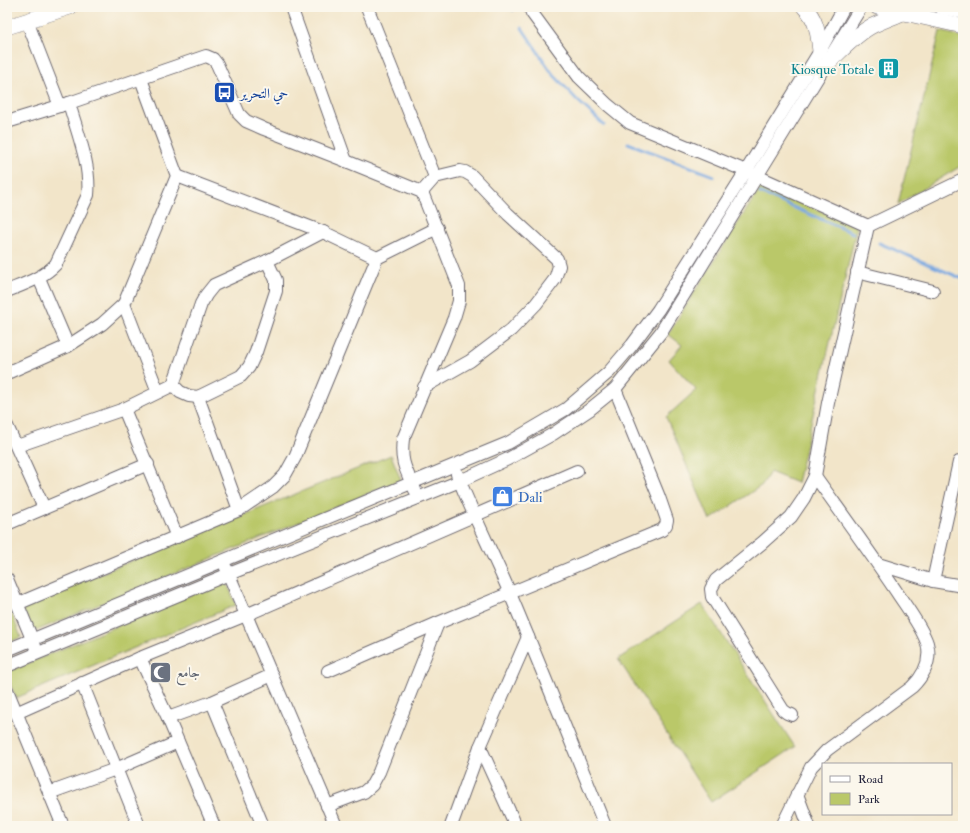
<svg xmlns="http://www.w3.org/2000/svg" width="970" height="833" font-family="'IM FELL Double Pica',Amiri,serif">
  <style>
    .green { fill: #bac869; stroke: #6e7552 }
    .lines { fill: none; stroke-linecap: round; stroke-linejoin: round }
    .stream { stroke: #76a5df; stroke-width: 3 }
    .minor-casing { stroke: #6b666d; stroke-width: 14 }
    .major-casing { stroke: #6b666d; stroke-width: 16 }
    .minor { stroke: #fff; stroke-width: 12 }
    .major { stroke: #fff; stroke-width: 15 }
    .labels { text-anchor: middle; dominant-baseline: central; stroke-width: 4; stroke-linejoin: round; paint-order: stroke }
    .culture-label { font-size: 14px; fill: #0d838f; stroke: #fbf7ec; text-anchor: end }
    .transit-label { font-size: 14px; fill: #164399; stroke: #fbf7ec; text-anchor: start }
    .shop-label { font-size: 14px; fill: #366cbe; stroke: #fbf7ec; text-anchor: start }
    .worship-label { font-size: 14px; fill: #5b616d; stroke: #fbf7ec; text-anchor: start }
  </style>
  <rect width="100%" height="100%" fill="#fbf7ec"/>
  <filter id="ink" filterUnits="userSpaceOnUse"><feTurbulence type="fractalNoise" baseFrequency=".025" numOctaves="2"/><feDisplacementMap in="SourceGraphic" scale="8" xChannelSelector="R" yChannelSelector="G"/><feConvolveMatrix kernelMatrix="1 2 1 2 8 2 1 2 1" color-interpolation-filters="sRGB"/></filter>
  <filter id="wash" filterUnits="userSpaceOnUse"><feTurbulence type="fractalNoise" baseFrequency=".012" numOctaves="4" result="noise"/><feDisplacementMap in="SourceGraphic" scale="16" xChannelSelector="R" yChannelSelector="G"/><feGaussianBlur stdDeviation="0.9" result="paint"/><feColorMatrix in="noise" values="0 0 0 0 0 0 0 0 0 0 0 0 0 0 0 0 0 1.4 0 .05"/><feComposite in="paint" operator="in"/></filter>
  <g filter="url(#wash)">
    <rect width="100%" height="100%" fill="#f2e5c9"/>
    <g class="green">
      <path d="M940 31 963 37V158L961 166 898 204Z"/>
      <path d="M762 185 857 227 797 483 770 472 762 485 710 520 666 417 696 390 669 360 682 345 668 334Z"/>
      <path d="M391 455 401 480 33 632 21 606Z"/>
      <path d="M226 580 236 605 16 698 7 676V672Z"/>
      <path d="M702 604 795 747 711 802 618 659Z"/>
      <path d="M10 609 21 637 7 643V610Z"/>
    </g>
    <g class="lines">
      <g class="stream">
        <path d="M512 7 513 10"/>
        <path d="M522 28 552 73 577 100 604 125"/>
        <path d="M628 143 714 176"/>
        <path d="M760 193 853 233"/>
        <path d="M879 243 963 279"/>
      </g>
    </g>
  </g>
  <g filter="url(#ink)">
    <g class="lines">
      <defs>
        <g id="minor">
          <path d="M367 7 435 177"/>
          <path d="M530 7 532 13 579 77 608 105 630 123 746 171 868 226"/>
          <path d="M292 10 346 161"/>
          <path d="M27 21 60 106"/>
          <path d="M7 122 69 103 206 56 213 59 217 64 239 114 246 121 264 129 346 161 422 192 459 286V301L454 318 403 439C400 462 406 470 415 490"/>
          <path d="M177 176 323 232 377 258"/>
          <path d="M422 192 435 177 460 171 465 172 472 176 508 214 557 259 559 266 555 279 536 304 511 330 470 361 424 387"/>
          <path d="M868 226 963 180"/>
          <path d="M857 272 933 291"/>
          <path d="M39 278 68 346"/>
          <path d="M7 291C24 284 43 278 56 264L88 195C91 165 77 132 69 103"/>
          <path d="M124 304 158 392"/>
          <path d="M7 373 68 346 102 324 124 304 177 176 141 79"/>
          <path d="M173 385 180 392 189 396 198 397 241 376 249 367 256 352 276 291V280L267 261"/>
          <path d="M198 397 239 510"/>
          <path d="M124 409 177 537"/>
          <path d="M7 426 44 508"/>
          <path d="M17 446 124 409 173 385 201 304 206 295 214 285 267 261 323 232"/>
          <path d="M457 474C473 516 494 555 511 596 543 672 574 749 605 826"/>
          <path d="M7 524 148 464"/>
          <path d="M878 564 933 581 963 586"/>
          <path d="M226 568 336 826"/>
          <path d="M7 579 35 646"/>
          <path d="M933 581 959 462"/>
          <path d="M17 604 239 510 273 487 285 475 295 457 377 258 437 228"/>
          <path d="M7 650 508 443 566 409 609 372 632 345 658 310 746 171 820 51 844 7"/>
          <path d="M140 658 168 718"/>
          <path d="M7 666 229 574 460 481 508 459 553 434 589 410 615 389 661 332 861 7"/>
          <path d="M328 671 438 623 662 530 666 525 667 520 659 497 615 389"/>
          <path d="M82 683 139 826"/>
          <path d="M7 690 63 826"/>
          <path d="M212 702 263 826"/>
          <path d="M16 713 140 658 246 615 577 471"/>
          <path d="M792 715 787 713 783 710 712 597 711 589 716 580 762 543 791 517 804 498 815 476 828 403 868 226"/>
          <path d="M480 747 516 826"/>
          <path d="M49 793 116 769 178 742"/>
          <path d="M797 794 809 826"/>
          <path d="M327 806 364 792 372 785 379 772 438 623"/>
          <path d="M214 826 168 718 212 702 272 675"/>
          <path d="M451 826 480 747 528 637"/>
          <path d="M782 826 811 767 827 750 912 687C924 675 932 661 927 643 922 627 905 605 896 591 870 552 842 514 815 476"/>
        </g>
        <g id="major">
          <path d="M804 7C817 19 818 34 820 51"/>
          <path d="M877 7 963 26"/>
          <path d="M942 7 963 11"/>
          <path d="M7 27 70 7"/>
          <path d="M825 66C839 53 853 37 870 27 882 21 894 17 905 12"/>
        </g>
      </defs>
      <use href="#minor" class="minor-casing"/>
      <use href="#major" class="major-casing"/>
      <use href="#minor" class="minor"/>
      <use href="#major" class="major"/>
    </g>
  </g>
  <defs>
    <symbol id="building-square" viewBox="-11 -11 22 22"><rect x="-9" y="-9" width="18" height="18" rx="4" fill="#0f9aa8" stroke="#fbf7ec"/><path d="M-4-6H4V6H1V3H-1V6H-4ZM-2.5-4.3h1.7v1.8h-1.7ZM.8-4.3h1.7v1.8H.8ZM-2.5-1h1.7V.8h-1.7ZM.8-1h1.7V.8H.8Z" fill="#fff"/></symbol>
    <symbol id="bus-square" viewBox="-11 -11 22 22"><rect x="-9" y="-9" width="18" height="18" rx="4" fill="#1a4fb4" stroke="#fbf7ec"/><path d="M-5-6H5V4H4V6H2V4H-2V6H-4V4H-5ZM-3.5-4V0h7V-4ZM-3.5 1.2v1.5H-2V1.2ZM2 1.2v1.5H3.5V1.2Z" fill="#fff"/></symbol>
    <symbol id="shop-square" viewBox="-11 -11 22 22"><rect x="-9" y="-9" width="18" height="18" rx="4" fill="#3f7fe0" stroke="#fbf7ec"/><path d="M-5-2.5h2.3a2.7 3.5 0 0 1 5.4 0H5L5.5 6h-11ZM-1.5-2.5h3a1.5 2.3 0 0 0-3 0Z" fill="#fff"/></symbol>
    <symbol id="mosque-square" viewBox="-11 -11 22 22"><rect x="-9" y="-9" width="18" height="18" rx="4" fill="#6b7280" stroke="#fbf7ec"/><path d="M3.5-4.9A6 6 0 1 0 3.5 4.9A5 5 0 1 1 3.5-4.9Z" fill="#fff"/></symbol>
  </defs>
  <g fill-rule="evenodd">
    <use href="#building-square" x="876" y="56" width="25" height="25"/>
    <use href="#bus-square" x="212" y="80" width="25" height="25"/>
    <use href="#shop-square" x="490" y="484" width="25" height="25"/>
    <use href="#mosque-square" x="148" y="660" width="25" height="25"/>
  </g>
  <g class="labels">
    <g class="culture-label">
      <text x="874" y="69">Kiosque Totale</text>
    </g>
    <g class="transit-label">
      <text x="240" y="93">حي التحرير</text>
    </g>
    <g class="shop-label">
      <text x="518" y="497">Dali</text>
    </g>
    <g class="worship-label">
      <text x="176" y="672">جامع</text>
    </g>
  </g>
  <rect width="970" height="833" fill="none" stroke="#fbf7ec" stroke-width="24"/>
  <rect x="822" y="763" width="130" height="52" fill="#fbf7ec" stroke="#a4a2a5"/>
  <rect x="830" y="776" width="20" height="6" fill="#ffffff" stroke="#a4a2a5"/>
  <text x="858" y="783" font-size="12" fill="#22223b">Road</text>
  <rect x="830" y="793" width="20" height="12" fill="#bac869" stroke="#a4a2a5"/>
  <text x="858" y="803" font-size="12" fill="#22223b">Park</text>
</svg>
